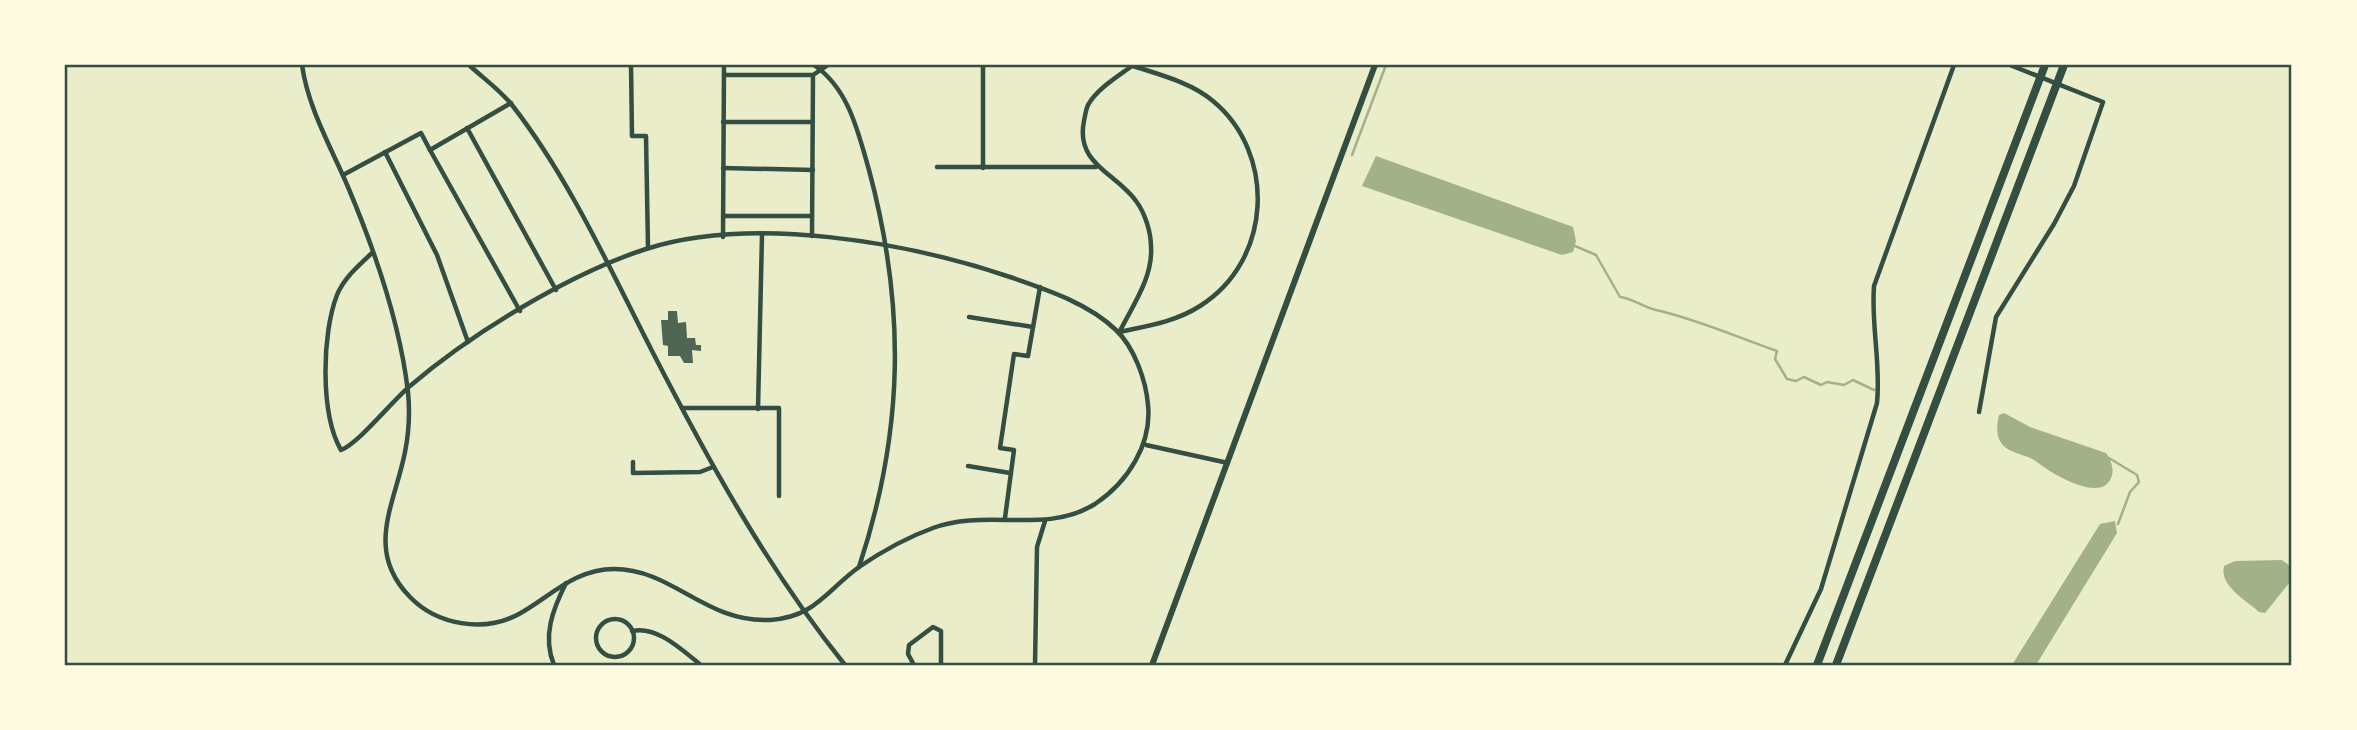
<svg xmlns="http://www.w3.org/2000/svg" width="2357" height="730" font-family="Commissioner,sans-serif">
  <style>
    .water { fill: #a3b18a }
    .lines { fill: none; stroke-linecap: round; stroke-linejoin: round }
    .stream { stroke: #a3b18a; stroke-width: 2.5 }
    .building { fill: #4f6655 }
    .minor { stroke: #344e41; stroke-width: 4.5 }
    .tertiary { stroke: #344e41; stroke-width: 6 }
    .trunk { stroke: #344e41; stroke-width: 8 }
    .neatline { fill: none; stroke: #344e41; stroke-width: 2.5 }
  </style>
  <rect width="100%" height="100%" fill="#e9edc9"/>
  <g class="water">
    <path d="M1376 156 1573 227 1576 241 1573 252 1562 255 1362 186Z"/>
    <path d="M2004 413 2030 427 2106 453C2111 460 2115 471 2111 478 2101 504 2049 472 2037 462 2026 453 2008 455 2000 441 1996 434 1997 423 1999 415Z"/>
    <path d="M2115 521 2117 533 2036 665H2012L2100 524Z"/>
    <path d="M2282 560 2290 566V582L2265 613 2259 612C2246 600 2219 586 2224 566L2235 561Z"/>
  </g>
  <g class="lines">
    <g class="stream">
      <path d="M1352 155 1386 65"/>
      <path d="M1575 246 1596 255 1620 297C1634 299 1643 307 1656 310 1696 319 1737 337 1777 351L1775 359 1787 379 1796 381 1804 377 1821 385 1827 382 1844 385 1853 380 1874 390"/>
      <path d="M2109 458 2137 475 2139 482 2130 492 2118 524"/>
    </g>
  </g>
  <path class="building" d="M668 311H677L678 323 686 322 687 338H695L696 345H701V351L692 350 693 363H684L680 356H668V346L663 345 661 320H668Z"/>
  <g class="lines">
    <g class="minor">
      <path d="M302 65C308 108 331 147 348 187 375 251 400 323 408 392 410 412 409 432 405 452 395 504 364 550 410 597 437 625 484 633 519 614 551 596 575 569 614 569 673 569 705 623 770 620 815 617 826 591 859 567 881 552 908 537 933 528 986 508 1046 535 1095 504 1128 482 1152 444 1148 405 1146 380 1134 347 1116 330 1088 303 1045 289 1010 277 907 242 752 215 646 249 569 274 472 333 410 386 392 401 359 443 341 450 320 414 322 333 337 295 344 278 359 265 372 253"/>
      <path d="M469 65C483 78 500 90 512 105 569 178 609 267 651 349 708 460 767 568 845 665"/>
      <path d="M631 65 632 136H646L648 248"/>
      <path d="M814 65C849 89 858 132 869 170 906 308 904 431 859 567"/>
      <path d="M983 65V168"/>
      <path d="M724 75H813"/>
      <path d="M723 122H813"/>
      <path d="M467 128 556 290"/>
      <path d="M430 150 520 311"/>
      <path d="M385 152 437 255 468 342"/>
      <path d="M937 167H1096"/>
      <path d="M723 168 813 170"/>
      <path d="M343 175 421 133 430 150 511 103"/>
      <path d="M723 216H812"/>
      <path d="M812 236 813 75 828 65"/>
      <path d="M723 237 724 65"/>
      <path d="M969 317 1033 327"/>
      <path d="M1120 331C1133 305 1153 277 1151 247 1151 232 1145 213 1136 201 1116 173 1075 164 1084 121 1085 116 1086 109 1088 105 1097 89 1117 77 1132 66"/>
      <path d="M1119 332C1148 326 1175 322 1200 306 1272 261 1277 154 1213 101 1191 82 1157 74 1130 65"/>
      <path d="M682 408H779V496"/>
      <path d="M758 409 762 235"/>
      <path d="M1979 412 1996 317 2054 224 2074 186 2103 102 2010 65"/>
      <path d="M1146 445 1228 463"/>
      <path d="M633 462V473L700 472 713 467"/>
      <path d="M968 466 1010 473"/>
      <path d="M1005 518 1014 450 1000 448 1014 354 1028 356 1040 287"/>
      <circle cx="615" cy="638" r="19"/>
      <path d="M632 631C657 625 683 651 701 665"/>
      <path d="M554 665C542 636 553 609 566 583"/>
      <path d="M914 665 908 654 909 645 933 627 941 631V665"/>
      <path d="M1035 665 1037 547 1045 521"/>
      <path d="M1785 665 1821 589 1877 403C1881 363 1871 326 1874 286L1954 65"/>
    </g>
    <path class="tertiary" d="M1152 665 1375 65"/>
    <g class="trunk">
      <path d="M1817 665 2045 65"/>
      <path d="M1836 665 2064 65"/>
    </g>
  </g>
  <rect width="2357" height="730" fill="none" stroke="#fefae0" stroke-width="133"/>
  <rect x="66" y="66" width="2224" height="598" class="neatline"/>
</svg>
